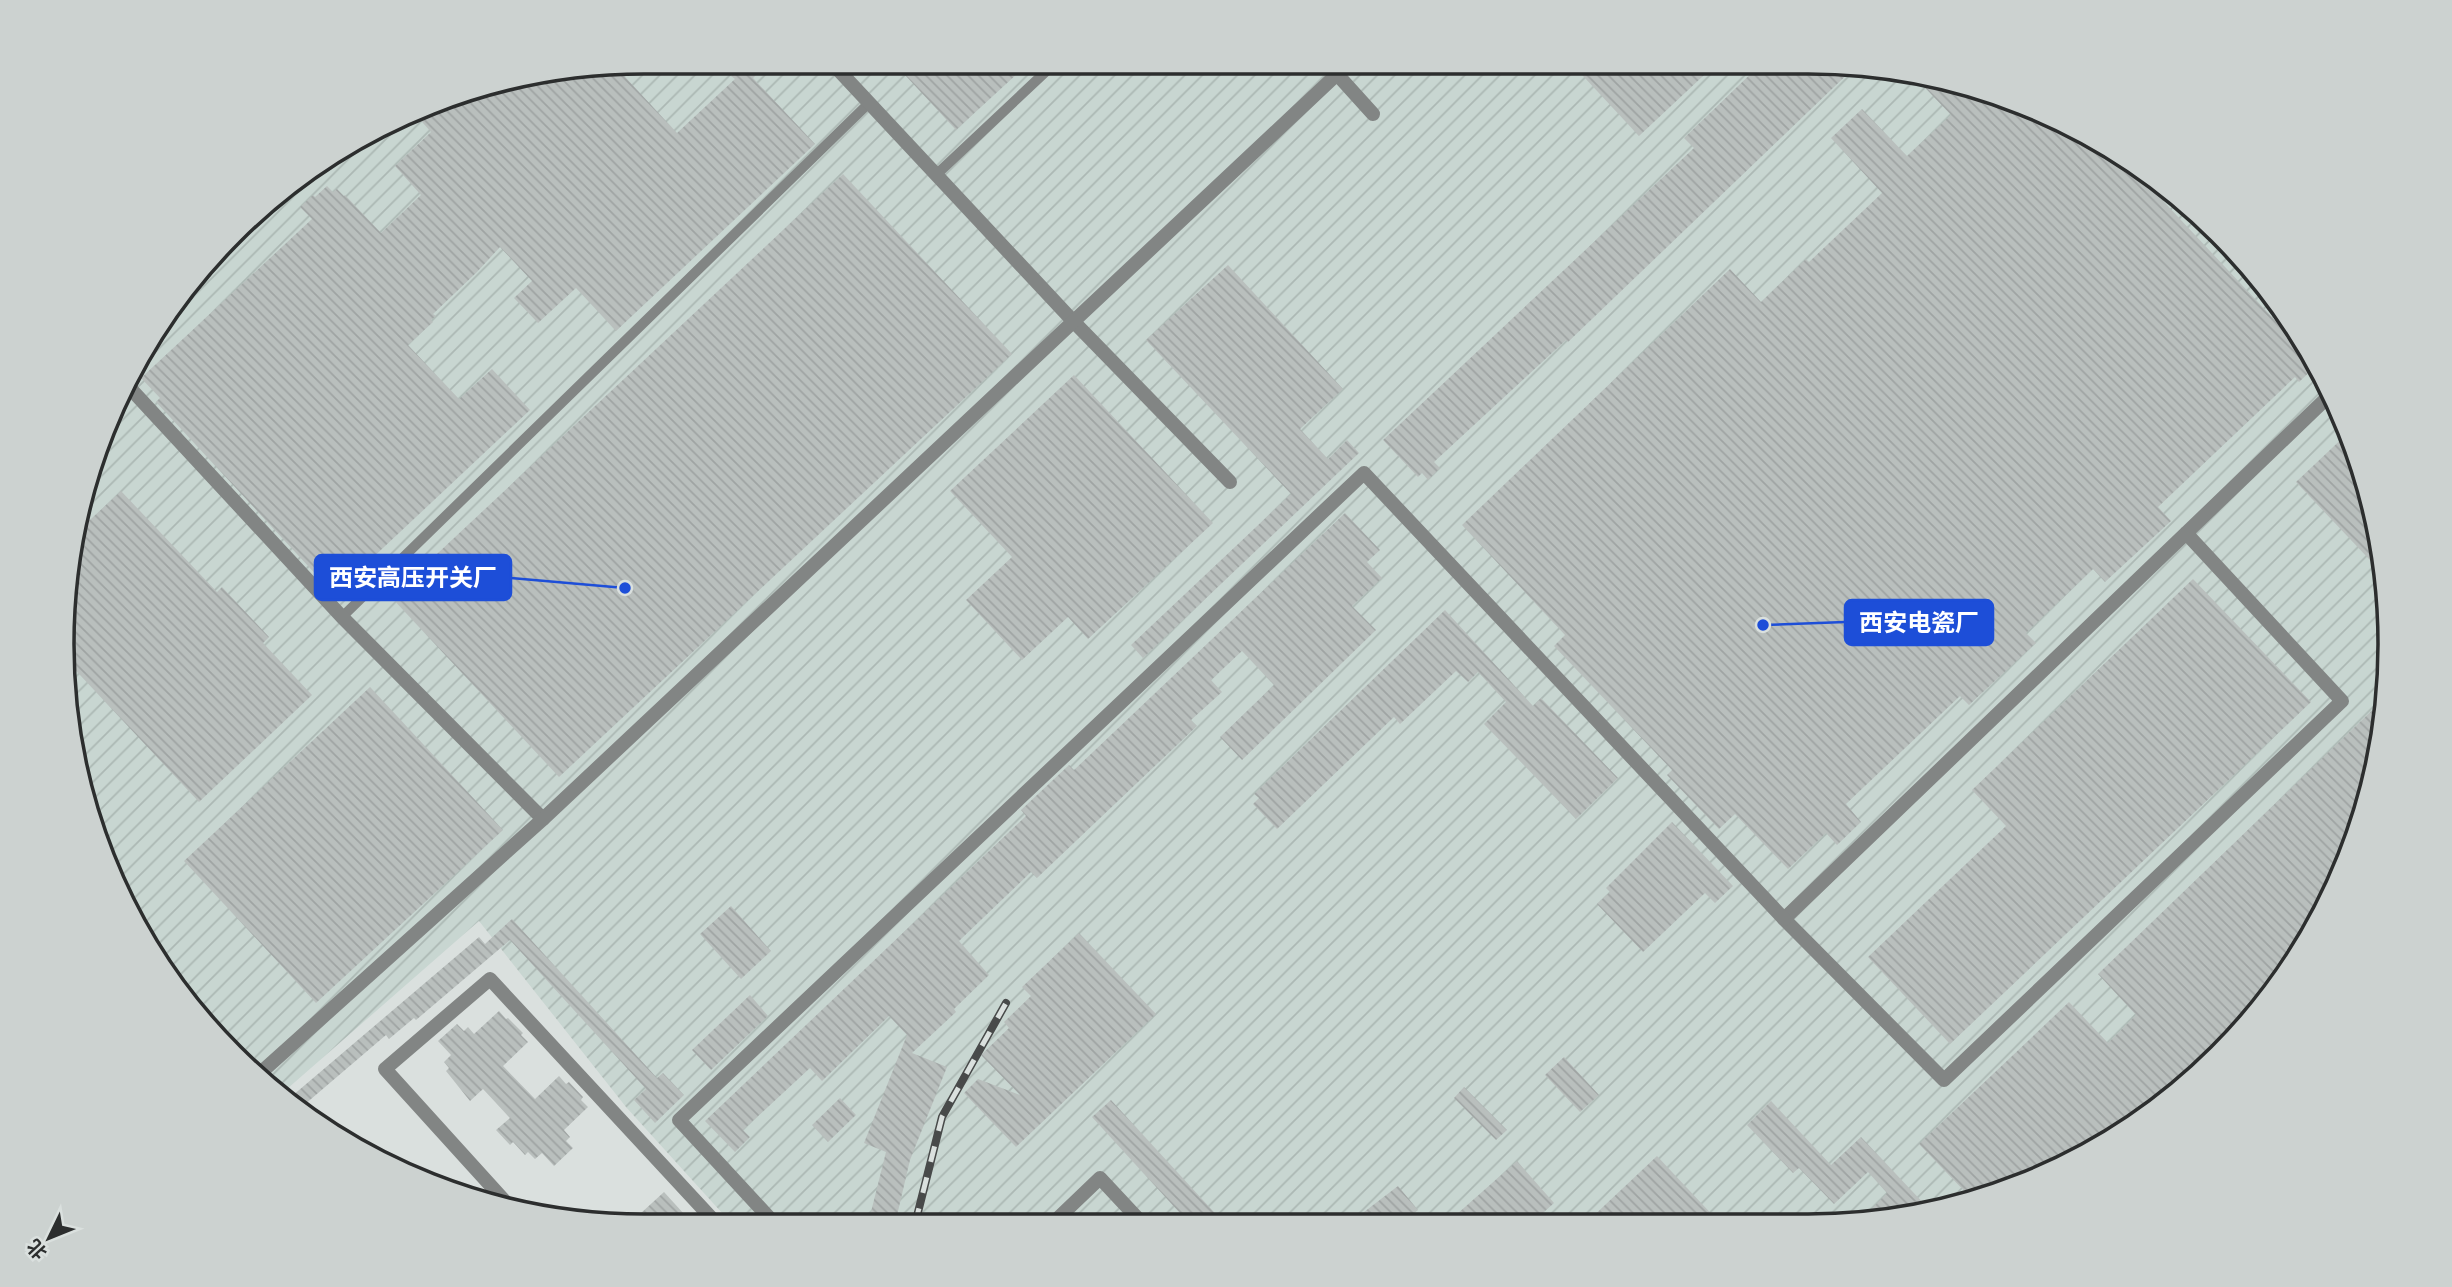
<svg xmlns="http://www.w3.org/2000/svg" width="2452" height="1287" font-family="Cabin,'Noto Sans SC',sans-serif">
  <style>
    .industrial { fill: url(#industrial-furrows) }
    .building { fill: url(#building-back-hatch) }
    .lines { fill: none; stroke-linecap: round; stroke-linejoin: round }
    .service { stroke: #828584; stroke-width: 10 }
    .minor { stroke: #828584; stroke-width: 14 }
    .rail-casing { stroke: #484a4a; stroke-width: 8 }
    .rail { stroke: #dae0de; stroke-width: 5; stroke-dasharray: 16; stroke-linecap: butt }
    .rim { fill: none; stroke: #2c2e2e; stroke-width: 3.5 }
    .leader { fill: none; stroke: #1d4ed8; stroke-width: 2.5 }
    .callout-dot { fill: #1d4ed8; stroke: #dae0de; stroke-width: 2.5 }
    .callout { fill: #1d4ed8; stroke: #1d4ed8; stroke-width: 2.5 }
    .callout-label { font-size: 24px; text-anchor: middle; font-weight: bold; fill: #fff }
  </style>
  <defs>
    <pattern id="industrial-furrows" width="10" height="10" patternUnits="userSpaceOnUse" patternTransform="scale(1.75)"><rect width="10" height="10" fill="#c8d6d1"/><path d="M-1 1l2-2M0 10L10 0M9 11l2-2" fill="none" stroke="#acb8b4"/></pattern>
    <pattern id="building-back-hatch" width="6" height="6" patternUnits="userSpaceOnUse" patternTransform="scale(1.75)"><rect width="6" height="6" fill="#b9bfbd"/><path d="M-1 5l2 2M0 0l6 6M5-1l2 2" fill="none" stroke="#9fa4a3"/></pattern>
  </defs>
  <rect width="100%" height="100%" fill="#dae0de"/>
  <path class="industrial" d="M644 61 1846 62 1960 81 2066 121 2163 182 2247 260 2313 353 2360 457 2386 568 2389 682 2371 795 2247 1027 2132 1127 2031 1182 1885 1221 732 1224 626 1107 479 921 279 1096 206 1028 106 867 63 682 81 493 159 320 289 182 456 92Z"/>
  <g class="building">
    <path d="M747 61H755L762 69 753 78 815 144 616 331 576 288 538 323 514 298 532 281 500 247 477 272 433 314 436 316 431 320 433 322 408 345 459 399 492 369 530 410 334 594 156 402 160 398 141 378 312 219 300 207 313 195 315 197 327 186 333 192 337 189 344 196 345 195 381 233 421 195 395 166 431 132 415 114 456 92 615 66 677 133 735 79 731 76Z"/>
    <path d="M892 61 1014 62H1030L956 130Z"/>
    <path d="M1570 62H1718L1639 136Z"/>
    <path d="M1763 62 1858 64 1568 342 1566 340 1434 462 1440 468 1428 480 1422 473 1418 477 1383 440 1694 148 1684 138Z"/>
    <path d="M1911 73 1960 81 2066 121 2119 154 2317 365 2299 382 2295 377 2158 507 2171 521 2105 582 2093 569 2026 633 2036 643 1969 705 1960 696 1846 804 1861 822 1837 845 1826 833 1788 869 1735 814 1719 829 1667 775 1672 770 1554 646 1565 635 1462 525 1730 269 1761 302 1806 259 1809 262 1882 193 1831 138 1862 109 1907 156 1951 115Z"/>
    <path d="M843 174 1012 354 559 777 391 597Z"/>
    <path d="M1228 265 1343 389 1300 429 1328 459 1347 440 1359 453 1143 658 1131 645 1291 494 1146 340Z"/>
    <path d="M1074 375 1213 523 1088 639 1068 617 1022 660 966 600 1012 557 950 491Z"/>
    <path d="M2349 432 2360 457 2386 577 2296 482Z"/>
    <path d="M121 491 217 592 222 587 269 637 263 643 312 695 199 802 65 659 77 532Z"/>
    <path d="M1345 513 1380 550 1367 562 1382 578 1352 606 1376 630 1242 760 1220 737 1274 685 1242 651 1211 680 1222 692 1191 720 1197 726 1037 878 1031 872 959 941 989 975 954 1009 956 1012 912 1053 947 1067 910 1160 895 1224H868L886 1152 864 1143 907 1035 889 1016 822 1081 810 1068 743 1130 750 1137 735 1152 705 1121 1026 816 1021 810 1069 765 1074 770Z"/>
    <path d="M2193 579 2311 702 1950 1044 1868 957 2006 826 1972 790Z"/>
    <path d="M1445 610 1533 706 1541 698 1618 778 1576 819 1484 724 1506 702 1478 672 1468 682 1456 671 1400 724 1394 717 1277 829 1253 804 1259 798 1254 794Z"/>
    <path d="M370 687 503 830 316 1003 184 861Z"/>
    <path d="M2387 696 2371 795 2331 901 2247 1027 2132 1127 2031 1182 1971 1198 1919 1144 2069 1002 2108 1043 2136 1015 2098 974Z"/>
    <path d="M1672 822 1733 886 1715 903 1705 893 1643 952 1597 904 1610 892 1606 888Z"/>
    <path d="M731 906 771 951 741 979 700 934Z"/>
    <path d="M512 919 657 1078 663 1073 684 1095 655 1123 634 1100 646 1089 510 940 416 1020 414 1018 389 1039 386 1035 297 1111 285 1102 479 937 485 944Z"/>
    <path d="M1079 933 1156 1014 1016 1147 964 1093 978 1079 1020 1095 981 1055 1009 1028 1004 1022 1031 996 1022 987Z"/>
    <path d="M750 995 768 1016 711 1070 692 1050Z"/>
    <path d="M499 1011 506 1019 508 1018 523 1033 521 1035 528 1042 503 1066 535 1099 559 1076 566 1084 569 1082 583 1097 581 1100 588 1107 564 1130 570 1137 566 1141 573 1148 554 1166 542 1153 535 1159 528 1152 525 1155 513 1142 510 1145 496 1130 510 1118 483 1089 470 1101 446 1071 449 1068 444 1062 451 1055 438 1041 457 1024 464 1031 468 1027 474 1034Z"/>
    <path d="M1564 1057 1599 1095 1580 1112 1545 1075Z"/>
    <path d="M1464 1087 1507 1130 1496 1140 1454 1098Z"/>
    <path d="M840 1098 856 1115 828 1142 812 1125Z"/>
    <path d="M1111 1100 1224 1223H1189L1092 1117Z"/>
    <path d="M1771 1101 1831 1165 1861 1137 1929 1209 1885 1221H1860L1887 1193 1868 1172 1834 1204 1799 1168 1793 1173 1747 1125Z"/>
    <path d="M1657 1156 1718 1221 1587 1222Z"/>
    <path d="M1517 1161 1554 1203 1533 1222H1448Z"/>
    <path d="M1398 1186 1418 1210 1403 1222H1351Z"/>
    <path d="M664 1192 684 1214 673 1224H629Z"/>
  </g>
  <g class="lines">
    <g class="service">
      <path d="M937 174 1056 62"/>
      <path d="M342 617 869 103"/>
    </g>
    <g class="minor">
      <path d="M830 61 1073 321 1230 482"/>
      <path d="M1326 62 1373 114"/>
      <path d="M129 387 342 617 543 819"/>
      <path d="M2186 533 2342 701 1944 1080 1784 919 2331 394"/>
      <path d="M257 1076 543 819 1350 62"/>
      <path d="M512 1209 385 1069 490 979 717 1224"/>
      <path d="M1053 1223 1100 1178 1142 1223"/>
      <path d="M775 1224 679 1120 1364 473 1784 919"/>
    </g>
    <defs>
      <path id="rail" d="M915 1224 942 1117 1006 1003"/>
    </defs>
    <use href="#rail" class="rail-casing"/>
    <use href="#rail" class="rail"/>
  </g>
  <path d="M0 0H2452V1287H0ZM644 74H1808A570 570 0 0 1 2378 644V644A570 570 0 0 1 1808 1214H644A570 570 0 0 1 74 644V644A570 570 0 0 1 644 74Z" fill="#ccd2d0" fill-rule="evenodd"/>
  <path class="rim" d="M644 74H1808A570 570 0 0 1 2378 644V644A570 570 0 0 1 1808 1214H644A570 570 0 0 1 74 644V644A570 570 0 0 1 644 74Z"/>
  <path class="leader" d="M625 588L511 578M1763 625L1845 622"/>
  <g class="callout-dot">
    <circle cx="625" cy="588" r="7"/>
    <circle cx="1763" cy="625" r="7"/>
  </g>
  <g class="callout">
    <rect x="315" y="555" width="196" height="45" rx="7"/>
    <rect x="1845" y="600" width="148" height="45" rx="7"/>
  </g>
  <g class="callout-label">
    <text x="413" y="586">西安高压开关厂</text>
    <text x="1919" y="631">西安电瓷厂</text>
  </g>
  <g transform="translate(49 1238) rotate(227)" stroke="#dae0de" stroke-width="5" paint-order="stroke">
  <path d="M0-5L12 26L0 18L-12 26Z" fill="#2c2e2e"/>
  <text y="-10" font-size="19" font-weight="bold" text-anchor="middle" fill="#2c2e2e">北</text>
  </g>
</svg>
